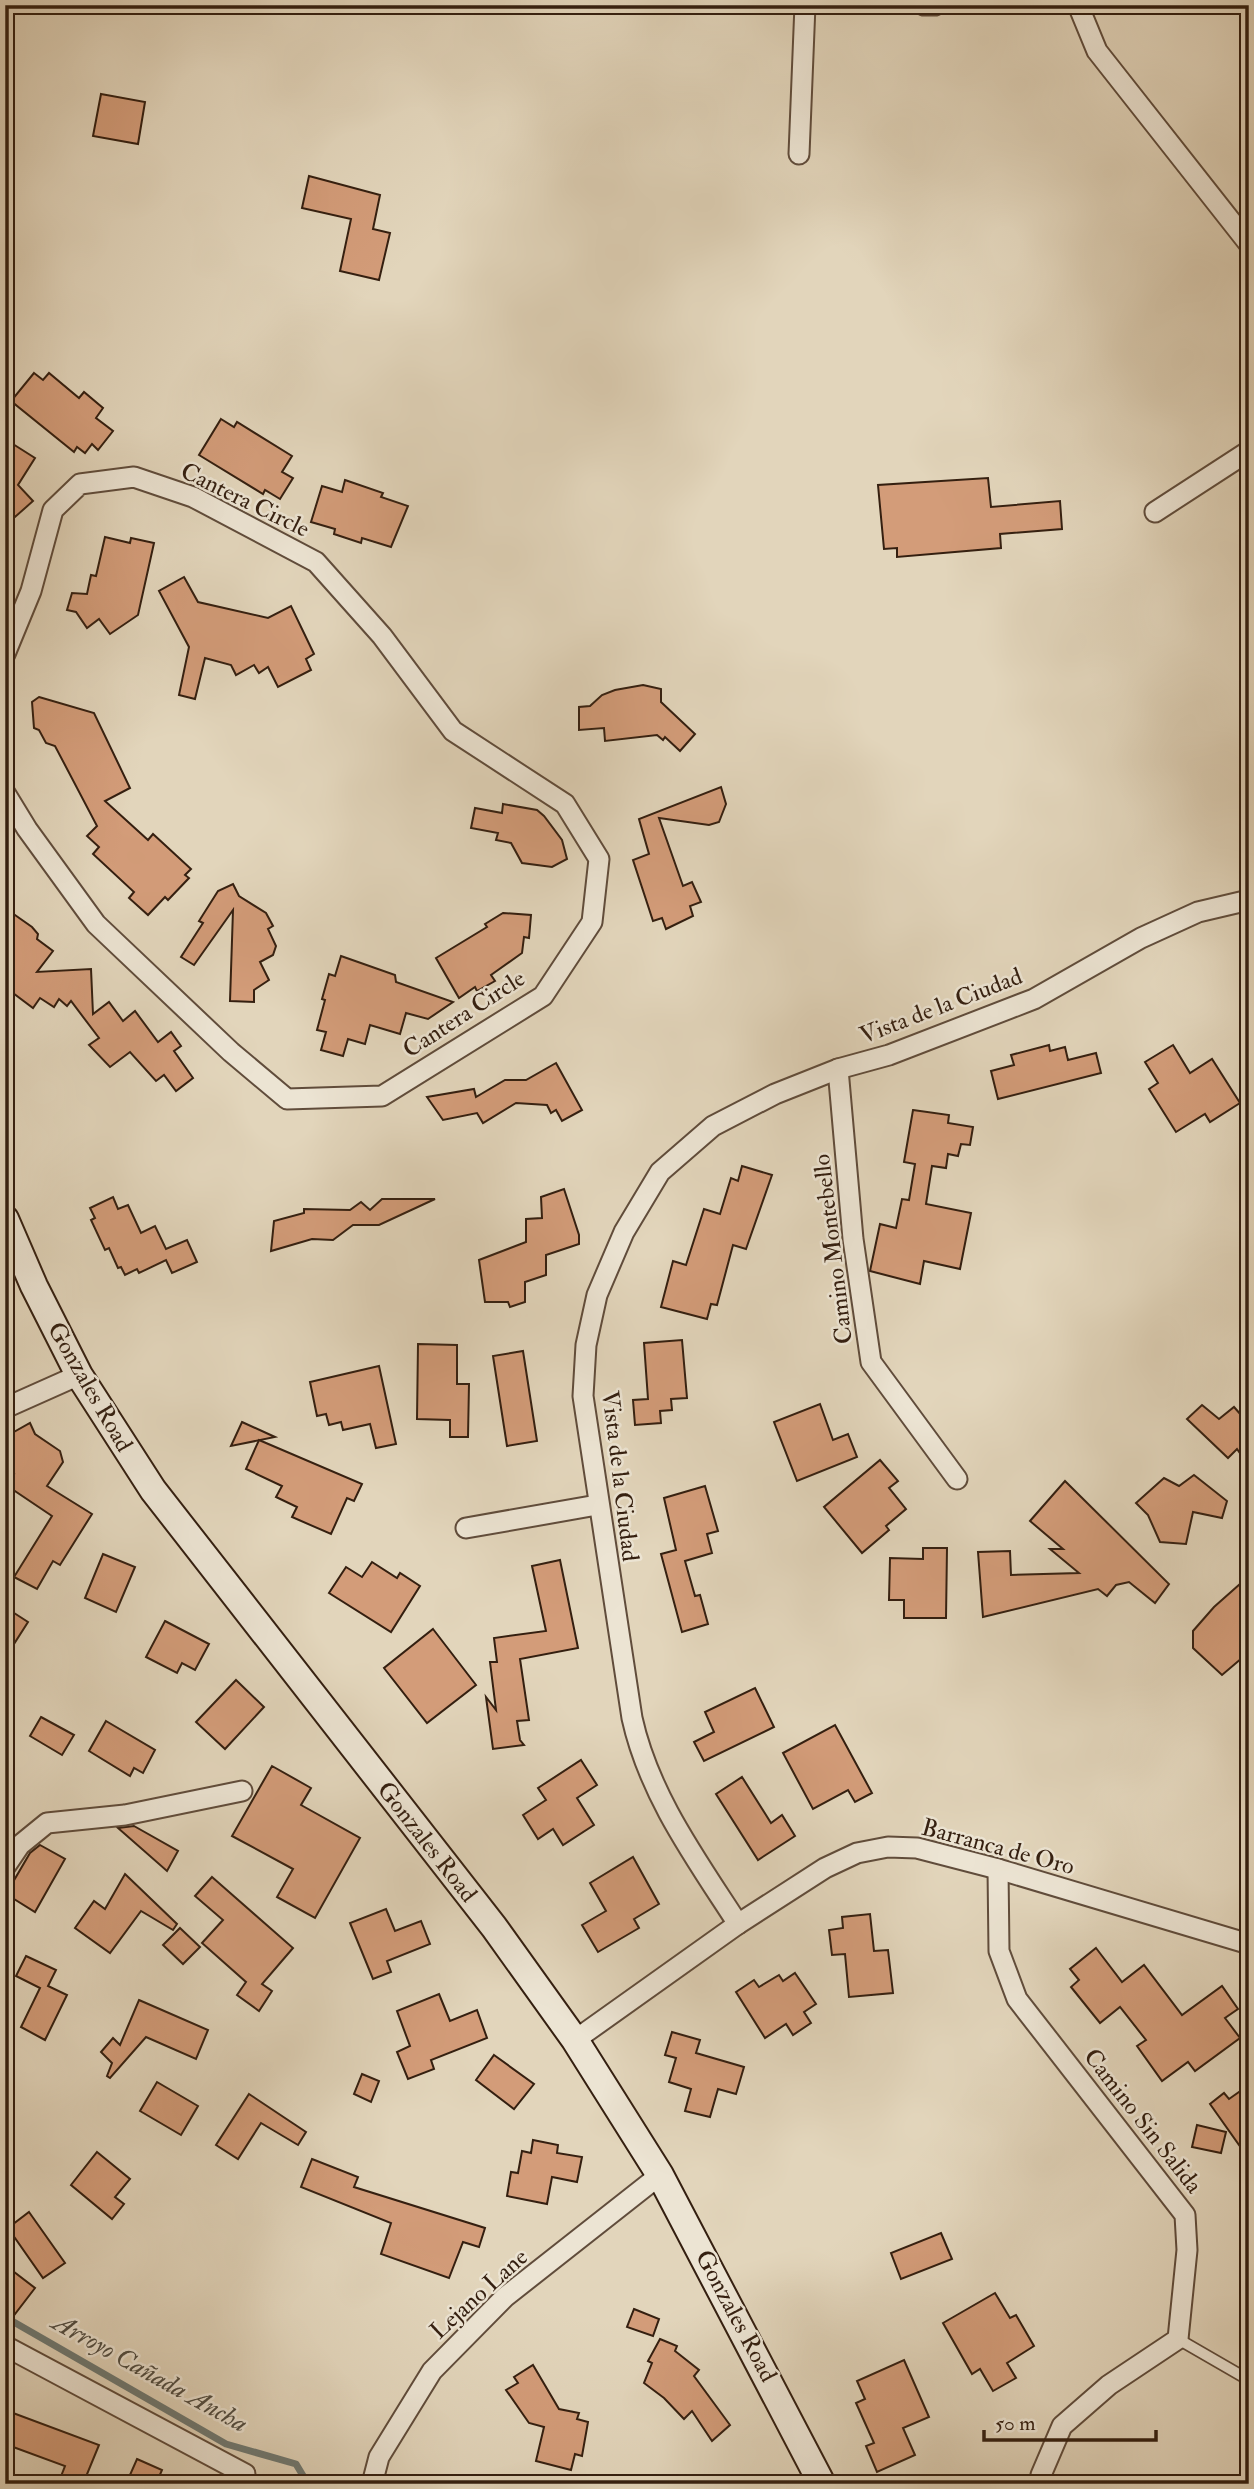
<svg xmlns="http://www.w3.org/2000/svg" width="1254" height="2489" font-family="'IM FELL Double Pica',serif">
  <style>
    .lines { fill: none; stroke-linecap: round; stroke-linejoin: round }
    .stream { stroke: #6f7a74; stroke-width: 7 }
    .building { fill: #d39c79; stroke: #341f10; stroke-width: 2 }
    .lane-casing { stroke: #604c3b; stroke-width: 13 }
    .street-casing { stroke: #604c3b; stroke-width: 23 }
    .secondary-casing { stroke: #341f10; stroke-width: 30 }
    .lane { stroke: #ece4d3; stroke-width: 10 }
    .street { stroke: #ece4d3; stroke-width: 19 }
    .secondary { stroke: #ece4d3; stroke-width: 26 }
    .labels { text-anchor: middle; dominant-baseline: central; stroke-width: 5; stroke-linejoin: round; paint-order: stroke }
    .street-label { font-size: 24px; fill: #341f10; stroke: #ece4d3 }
    .water-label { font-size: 26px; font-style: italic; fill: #514d42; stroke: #ece4d3 }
  </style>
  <rect width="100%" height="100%" fill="#e2d5bb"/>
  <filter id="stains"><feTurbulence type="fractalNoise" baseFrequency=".00286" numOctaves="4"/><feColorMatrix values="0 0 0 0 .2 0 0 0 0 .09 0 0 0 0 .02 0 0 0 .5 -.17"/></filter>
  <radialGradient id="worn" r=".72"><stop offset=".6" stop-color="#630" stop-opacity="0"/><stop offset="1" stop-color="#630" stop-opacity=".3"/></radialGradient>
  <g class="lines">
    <path class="stream" d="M5 2317 226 2444 296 2464 308 2484"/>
  </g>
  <g class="building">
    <path d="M101 94 145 102 138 144 93 136Z"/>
    <path d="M309 176 380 195 373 229 390 233 379 280 340 271 351 219 302 208Z"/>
    <path d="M34 373 43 380 49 373 79 398 84 392 103 408 96 418 113 431 98 450 92 444 85 453 77 447 74 452 11 401Z"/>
    <path d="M221 419 234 427 237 422 292 456 282 472 293 478 280 499 265 490 263 494 199 455Z"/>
    <path d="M5 439 35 458 18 485 33 501 15 517 5 507Z"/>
    <path d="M988 478 991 507 1060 501 1062 529 1000 534 1001 548 897 557V548L884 549 878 485Z"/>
    <path d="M345 480 383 493 381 497 408 506 391 547 362 538 361 543 334 534 335 529 311 522 322 486 342 492Z"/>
    <path d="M105 537 130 543 131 538 154 543 138 615 110 634 99 619 87 628 76 612 67 610 72 593 87 594 91 575 96 576Z"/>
    <path d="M184 577 198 602 268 618 291 606 314 654 306 659 311 670 278 687 268 667 259 673 254 665 236 675 231 665 205 658 195 699 179 695 189 647 159 591Z"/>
    <path d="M643 685 661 689V702L695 734 680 751 665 737 663 740 657 735 605 741 604 728 579 730V707L590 706 602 695 615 690Z"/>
    <path d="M39 697 94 713 130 788 105 801 148 840 153 834 191 869 185 875 189 878 168 900 165 897 148 915 129 898 134 892 93 854 99 847 87 836 97 826 55 746 46 743 39 730 34 728 32 702Z"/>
    <path d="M721 787 726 804 719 822 709 825 659 818 683 886 692 882 701 902 690 906 693 916 666 929 662 918 653 921 633 860 649 854 639 819Z"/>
    <path d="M503 804 537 810 544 816 562 840 567 859 552 867 522 863 511 843 496 840 498 833 471 828 475 808 502 813Z"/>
    <path d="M233 884 239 896 266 913 273 926 268 929 276 946 273 955 260 962 269 980 254 990V1002L230 1001 233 910 194 965 181 957 203 923 199 921 218 891Z"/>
    <path d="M5 908 32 927 38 934 37 939 53 951 37 972 91 969 93 1014 109 1002 123 1021 135 1011 158 1042 171 1032 181 1046 174 1051 193 1078 176 1091 164 1075 156 1081 130 1052 110 1067 89 1045 99 1038 71 1001 67 1006 59 999 54 1007 40 998 33 1008 5 987Z"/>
    <path d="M503 913 531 915 529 938 524 937 522 953 491 975 495 981 477 991 475 987 459 998 436 958 487 927 485 924Z"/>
    <path d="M341 956 395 975 396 982 453 1002 428 1019 406 1013 400 1034 370 1025 365 1044 348 1039 343 1056 321 1050 326 1032 317 1030 325 1000 322 999 329 974 335 976Z"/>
    <path d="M1049 1045 1050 1051 1065 1047 1068 1060 1096 1053 1101 1073 998 1099 991 1071 1014 1065 1011 1055Z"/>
    <path d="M1173 1045 1190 1073 1212 1059 1240 1103 1210 1122 1205 1114 1176 1132 1149 1089 1158 1083 1145 1062Z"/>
    <path d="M556 1063 582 1110 562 1121 556 1110 551 1113 547 1105 516 1103 483 1123 477 1113 443 1120 427 1097 474 1089 476 1097 505 1080H526Z"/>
    <path d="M913 1110 949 1115 948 1123 973 1127 970 1145 961 1144 958 1156 948 1154 946 1168 932 1166 926 1204 971 1213 960 1269 924 1261 920 1284 870 1271 880 1224 896 1228 902 1199 909 1200 915 1164 904 1162Z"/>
    <path d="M742 1166 772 1175 746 1249 733 1245 717 1305 711 1304 707 1319 661 1307 673 1261 686 1265 704 1209 720 1214 731 1178 738 1181Z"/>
    <path d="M564 1189 579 1235V1244L546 1255V1275L525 1282V1302L510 1307 508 1302H485L479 1260 526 1242V1219L542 1218 541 1197Z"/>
    <path d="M113 1197 118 1209 128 1205 141 1233 155 1226 166 1249 187 1240 197 1262 172 1273 166 1260 139 1273 137 1269 125 1275 121 1267 118 1268 109 1248 105 1250 91 1220 95 1218 90 1208Z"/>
    <path d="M382 1199H435L379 1225H353L333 1240 312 1239 271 1251 274 1221 304 1213V1209L350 1210 361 1202 370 1210Z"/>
    <path d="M682 1340 687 1398 671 1399 672 1410 660 1411 661 1423 635 1425 633 1400 648 1399 644 1343Z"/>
    <path d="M418 1344 457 1345V1384H469L468 1437H450V1420L417 1419Z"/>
    <path d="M523 1351 537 1441 507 1446 493 1356Z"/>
    <path d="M379 1366 396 1444 376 1448 370 1424 343 1430 341 1422 329 1425 326 1414 317 1416 310 1382Z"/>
    <path d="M820 1404 833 1440 848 1434 857 1457 797 1481 774 1422Z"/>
    <path d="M1202 1405 1219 1419 1234 1407 1249 1424V1466L1237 1449 1228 1458 1187 1419Z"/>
    <path d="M242 1422 275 1437 231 1446Z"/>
    <path d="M30 1423 35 1434 60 1451 63 1462 47 1486 92 1514 60 1565 53 1561 37 1589 14 1577 52 1516 6 1485 14 1474 5 1468V1437Z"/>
    <path d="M259 1440 362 1484 354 1501 347 1498 331 1534 292 1517 297 1507 276 1497 282 1486 246 1469Z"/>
    <path d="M880 1460 898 1481 889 1488 906 1509 886 1526 889 1530 862 1553 824 1507Z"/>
    <path d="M1194 1475 1227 1501 1222 1518 1193 1512 1186 1544 1160 1542 1148 1515 1136 1503 1164 1478 1179 1486Z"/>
    <path d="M1065 1481 1169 1584 1155 1603 1129 1582 1116 1585 1107 1596 1098 1589 983 1617 978 1552 1010 1551 1011 1575 1079 1573 1050 1549H1063L1030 1521Z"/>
    <path d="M705 1486 718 1531 707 1534 712 1553 685 1561 695 1596 700 1595 708 1624 682 1632 661 1554 676 1550 664 1498Z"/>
    <path d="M923 1548H947L946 1618H904V1600H889L890 1558 923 1559Z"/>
    <path d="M103 1554 135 1567 116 1612 85 1598Z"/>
    <path d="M560 1560 578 1648 520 1659 529 1720 517 1721 520 1740 524 1745 493 1749 486 1697 496 1710 490 1662H497L494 1638 546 1631 532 1566Z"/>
    <path d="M372 1562 397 1578 400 1573 420 1586 391 1632 329 1593 346 1567 362 1577Z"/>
    <path d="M1249 1576V1652L1222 1675 1193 1648V1631L1214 1607Z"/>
    <path d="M11 1611 28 1622 5 1658V1621Z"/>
    <path d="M165 1621 209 1644 195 1670 182 1663 177 1673 146 1657Z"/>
    <path d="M433 1629 476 1685 427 1723 384 1668Z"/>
    <path d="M236 1680 264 1707 225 1749 196 1722Z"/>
    <path d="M755 1688 774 1727 704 1761 694 1742 714 1732 705 1712Z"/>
    <path d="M41 1717 74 1735 62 1755 30 1736Z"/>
    <path d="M106 1721 155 1750 143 1773 134 1768 130 1776 89 1751Z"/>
    <path d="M835 1725 872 1793 855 1802 848 1790 813 1809 783 1753Z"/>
    <path d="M581 1760 597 1785 577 1798 594 1825 563 1845 553 1829 538 1839 523 1815 546 1800 538 1788Z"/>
    <path d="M272 1766 311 1788 301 1805 360 1838 315 1918 277 1897 293 1869 232 1836Z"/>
    <path d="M742 1777 771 1823 782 1815 795 1836 758 1860 716 1794Z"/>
    <path d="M134 1826 178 1851 167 1871 118 1828Z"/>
    <path d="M40 1845 65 1859 35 1912 6 1894 30 1853Z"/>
    <path d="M633 1857 659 1904 634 1919 639 1928 598 1952 582 1925 606 1911 590 1883Z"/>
    <path d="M125 1874 177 1924 173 1930 141 1911 110 1953 75 1928 94 1901 105 1909Z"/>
    <path d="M212 1877 293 1948 262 1984 272 1991 259 2011 237 1995 246 1982 202 1943 223 1920 195 1896Z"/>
    <path d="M386 1909 395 1931 421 1921 430 1944 387 1961 391 1972 373 1979 350 1923Z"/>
    <path d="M870 1914 874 1951 888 1950 893 1993 849 1997 845 1954 832 1955 829 1930 843 1928 842 1917Z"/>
    <path d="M180 1928 200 1947 183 1964 163 1945Z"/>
    <path d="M1096 1948 1122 1982 1144 1965 1182 2015 1222 1986 1238 2009 1225 2018 1240 2038 1195 2071 1188 2062 1162 2081 1137 2046 1146 2040 1120 2007 1100 2023 1071 1987 1079 1980 1070 1969Z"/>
    <path d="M26 1956 56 1970 48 1986 67 1995 45 2040 21 2027 40 1988 16 1976Z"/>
    <path d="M795 1973 816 2004 804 2012 811 2023 793 2035 786 2024 765 2038 736 1992 754 1980 759 1987 779 1975 783 1981Z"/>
    <path d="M439 1994 450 2021 477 2010 487 2038 431 2060 434 2069 408 2079 397 2052 410 2046 397 2011Z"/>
    <path d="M139 2000 208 2030 196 2059 146 2037 110 2078 107 2076 112 2063 101 2052 113 2038 120 2045Z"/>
    <path d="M672 2032 700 2040 696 2053 744 2067 736 2094 718 2089 710 2117 685 2111 691 2089 669 2082 676 2058 665 2055Z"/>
    <path d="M494 2055 534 2084 514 2109 476 2080Z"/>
    <path d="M362 2074 379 2081 371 2102 354 2094Z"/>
    <path d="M157 2082 198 2106 181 2135 140 2111Z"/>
    <path d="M1249 2085V2159L1210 2104 1224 2093 1229 2099Z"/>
    <path d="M249 2094 306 2132 298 2145 261 2123 238 2159 216 2145Z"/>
    <path d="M1197 2125 1226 2132 1221 2153 1192 2147Z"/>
    <path d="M533 2140 558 2145 557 2153 582 2157 577 2182 552 2177 547 2204 507 2196 511 2172 518 2173 522 2151 531 2153Z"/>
    <path d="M97 2152 130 2179 115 2197 124 2204 112 2219 71 2185Z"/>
    <path d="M312 2159 358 2177 354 2187 485 2228 479 2247 463 2242 449 2278 381 2254 391 2223 301 2187Z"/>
    <path d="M29 2212 65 2263 43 2278 8 2228Z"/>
    <path d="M941 2233 952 2259 901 2279 891 2253Z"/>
    <path d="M5 2265 35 2288 5 2327Z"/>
    <path d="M995 2293 1010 2318 1016 2315 1034 2346 1007 2363 1016 2378 993 2391 980 2369 972 2374 943 2323Z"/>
    <path d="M634 2309 659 2319 653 2336 627 2327Z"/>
    <path d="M660 2339 677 2346 675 2351 699 2370 694 2376 730 2425 712 2441 692 2411 684 2419 664 2398 644 2383 652 2363 648 2361Z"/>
    <path d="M904 2360 929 2417 903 2428 915 2455 877 2472 866 2446 874 2443 856 2403 865 2399 857 2381Z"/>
    <path d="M533 2365 559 2409 579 2413 577 2419 588 2422 582 2456 575 2454 571 2470 536 2461 544 2427 529 2423 506 2390 518 2383 514 2377Z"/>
    <path d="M5 2410 99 2445 83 2484H58L65 2466 5 2444Z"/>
    <path d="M137 2459 162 2470 156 2484H126Z"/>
  </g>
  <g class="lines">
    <defs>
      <path id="lane" d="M1178 2339 1249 2380"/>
      <g id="street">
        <path d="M924 5H935"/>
        <path d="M1078 5 1097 51 1249 244"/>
        <path d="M799 154 805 5"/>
        <path d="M1155 512 1249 451"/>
        <path d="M5 654 31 591 53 510 80 484 134 477 193 497 316 562 382 636 453 731 565 804 599 859 592 922 543 996 382 1096 287 1099 231 1052 96 924 27 829 5 793"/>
        <path d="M838 1069 853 1239 871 1362 957 1479"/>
        <path d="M5 1408 79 1375"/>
        <path d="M466 1528 597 1505"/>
        <path d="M5 1867 20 1845 47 1823 125 1815 242 1791"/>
        <path d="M998 1869 999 1951 1017 1999 1185 2215 1187 2250 1178 2339 1109 2385 1062 2426 1041 2475V2484"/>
        <path d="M738 1924C696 1859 649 1795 632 1718L583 1396 586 1345 597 1295 624 1232 660 1172 713 1126 775 1094 838 1069 889 1055 1034 999 1141 938 1198 912 1249 900"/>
        <path d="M575 2040 738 1924 825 1868 857 1853 888 1847 917 1848 998 1869 1249 1944"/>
        <path d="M5 2346 245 2474V2484"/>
        <path d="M372 2484 379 2457 432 2371 505 2297 660 2175"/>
      </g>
      <path id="secondary" d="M5 1219 34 1286 79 1375 153 1490 494 1927 575 2040 660 2175 822 2484"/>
    </defs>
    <use href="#lane" class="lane-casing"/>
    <use href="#street" class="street-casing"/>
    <use href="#secondary" class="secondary-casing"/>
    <use href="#lane" class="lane"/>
    <use href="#street" class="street"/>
    <use href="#secondary" class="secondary"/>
  </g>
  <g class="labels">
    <g class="street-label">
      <text transform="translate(245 500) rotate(26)">Cantera Circle</text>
      <text transform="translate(941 1006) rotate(-21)">Vista de la Ciudad</text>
      <text transform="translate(464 1014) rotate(-33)">Cantera Circle</text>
      <text transform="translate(833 1249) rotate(-97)">Camino Montebello</text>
      <text transform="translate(90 1387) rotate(60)">Gonzales Road</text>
      <text transform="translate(620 1476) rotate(83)">Vista de la Ciudad</text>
      <text transform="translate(427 1842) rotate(52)">Gonzales Road</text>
      <text transform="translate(998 1847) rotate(15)">Barranca de Oro</text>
      <text transform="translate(1143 2121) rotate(52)">Camino Sin Salida</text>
      <text transform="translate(479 2294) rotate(-42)">Lejano Lane</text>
      <text transform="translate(736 2316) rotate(62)">Gonzales Road</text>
    </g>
    <g class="water-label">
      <text transform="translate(150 2373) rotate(29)">Arroyo Cañada Ancha</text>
    </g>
  </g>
  <rect width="1254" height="2489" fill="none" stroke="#e2d5bb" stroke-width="28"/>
  <rect x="7" y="7" width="1240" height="2475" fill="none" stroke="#341f10" stroke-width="3.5"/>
  <rect x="14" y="14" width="1226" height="2461" fill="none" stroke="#341f10" stroke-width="2"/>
  <path d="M984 2430v10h172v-10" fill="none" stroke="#341f10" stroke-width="3.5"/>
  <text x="995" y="2430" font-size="21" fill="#341f10" stroke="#ece4d3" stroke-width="5" paint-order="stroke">50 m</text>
  <rect width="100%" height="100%" filter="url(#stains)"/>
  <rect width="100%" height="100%" fill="url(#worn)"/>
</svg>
